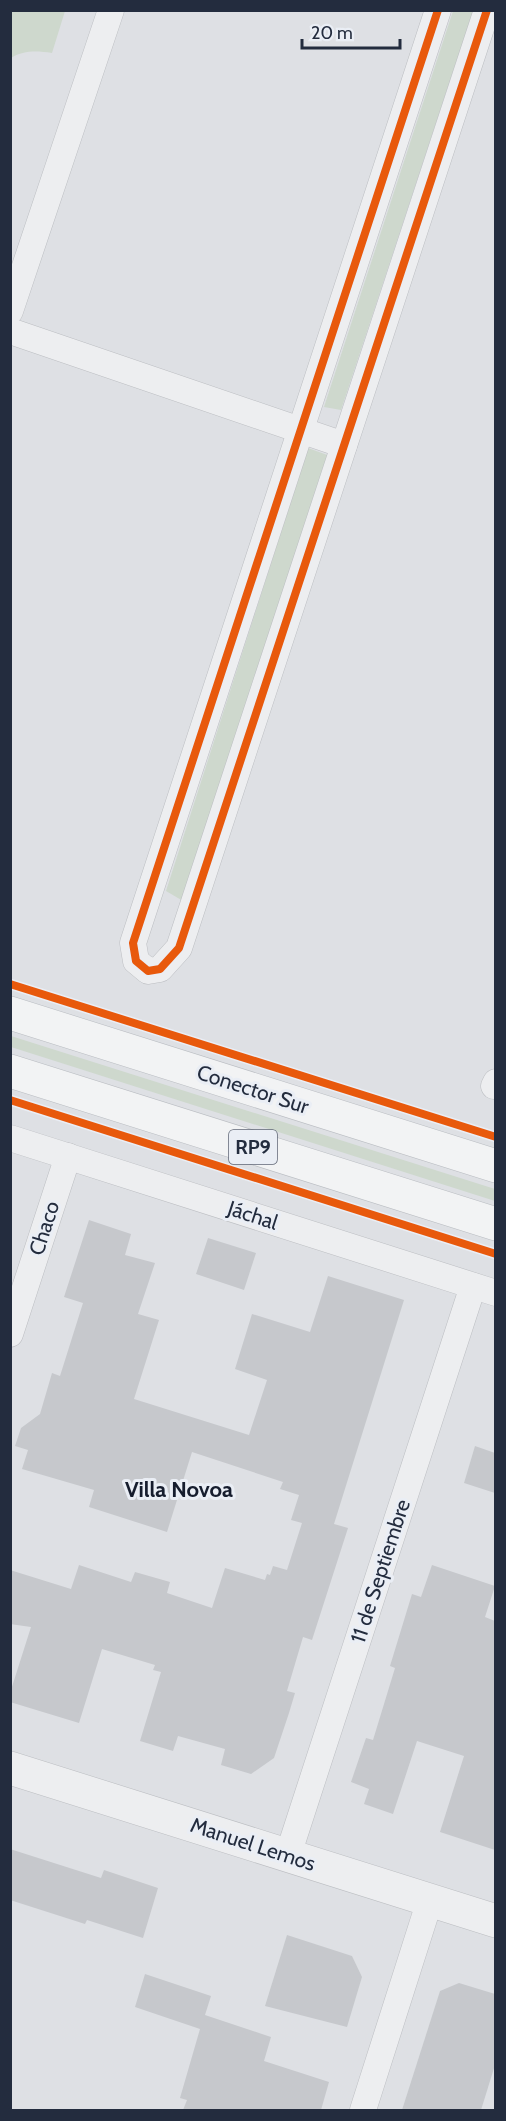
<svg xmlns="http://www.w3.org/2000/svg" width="506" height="2121" font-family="Cabin,sans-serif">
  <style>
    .green { fill: #ced8cd }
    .building { fill: #c6c8cc }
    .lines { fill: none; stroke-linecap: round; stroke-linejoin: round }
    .minor-casing { stroke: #bcbec2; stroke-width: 27 }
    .tertiary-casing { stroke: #bcbec2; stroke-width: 34 }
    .primary-casing { stroke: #babdc2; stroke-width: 34 }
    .minor { stroke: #edeef0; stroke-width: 26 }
    .tertiary { stroke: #edeef0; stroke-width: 33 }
    .primary { stroke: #f2f3f4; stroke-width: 33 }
    .cycleway-casing { stroke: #eaeef5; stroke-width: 11 }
    .cycleway { stroke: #e8590c; stroke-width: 8 }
    .labels { text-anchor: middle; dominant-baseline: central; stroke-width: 6; stroke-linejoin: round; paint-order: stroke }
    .shield { fill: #eaeef5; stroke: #5f6675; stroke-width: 1.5 }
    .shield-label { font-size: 20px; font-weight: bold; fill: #232c3e }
    .street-label { font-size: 21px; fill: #232c3e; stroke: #eaeef5 }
    .neighbourhood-label { font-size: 22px; font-weight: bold; fill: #161d2e; stroke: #eaeef5 }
  </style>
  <rect width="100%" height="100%" fill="#dee0e4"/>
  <g class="green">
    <path d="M11 10 65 11 52 53C37 51 24 50 11 58Z"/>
    <path d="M453 11H473L341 410 324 407Z"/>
    <path d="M308 448 330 456 183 901 166 891Z"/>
    <path d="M11 1036 495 1189V1201L11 1047Z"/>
  </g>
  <g class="building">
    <path d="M89 1220 131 1234 125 1255 155 1263 138 1314 159 1320 134 1399 249 1435 267 1380 235 1369 252 1314 310 1332 328 1276 404 1300 334 1524 348 1528 312 1640 303 1637 287 1691 295 1693 289 1713 274 1758 251 1774 221 1765 225 1749 178 1736 173 1751 140 1741 161 1672 153 1670 155 1665 102 1649 79 1723 10 1702V1693L31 1627 10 1624V1570L71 1589 79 1565 131 1582 135 1572 170 1582 167 1593 212 1608 225 1568 265 1580 267 1574 270 1575 273 1566 287 1570 302 1523 291 1520 299 1495 280 1489 283 1482 192 1452 167 1532 89 1507 94 1490 22 1469 28 1450 15 1446 21 1428 40 1414 52 1373 60 1376 83 1303 64 1297Z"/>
    <path d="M208 1238 256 1253 244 1290 196 1274Z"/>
    <path d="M475 1446 495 1453V1493L464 1483Z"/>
    <path d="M432 1565 495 1586 485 1617 495 1621V1850L440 1832 464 1756 417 1741 393 1814 364 1804 369 1789 351 1782 366 1738 373 1740 395 1668 390 1666 412 1594 421 1597Z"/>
    <path d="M10 1849 101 1878 104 1870 158 1888 143 1938 87 1920 85 1924 10 1900Z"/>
    <path d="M287 1935 352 1956 362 1977 347 2027 265 2006Z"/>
    <path d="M145 1974 211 1996 205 2015 271 2037 264 2061 329 2082 321 2110H183L187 2100 180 2098 200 2029 135 2007Z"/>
    <path d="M459 1983 495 1994V2065L481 2110H402L440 1991Z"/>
  </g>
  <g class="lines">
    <defs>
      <g id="minor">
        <path d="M438 10 133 943 136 961 148 971 160 969 179 948 487 10"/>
        <path d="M10 311 111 10"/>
        <path d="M10 331 344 445"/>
        <path d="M494 1086 496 1082"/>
        <path d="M10 1138 496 1293"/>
        <path d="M10 1334 68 1156"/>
        <path d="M288 1855 473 1286"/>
        <path d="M363 2110 430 1900"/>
      </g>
      <path id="tertiary" d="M10 1768 496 1921"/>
      <g id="primary">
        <path d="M10 1013 496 1166"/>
        <path d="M10 1071 496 1224"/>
      </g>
    </defs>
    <use href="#minor" class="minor-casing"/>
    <use href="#tertiary" class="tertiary-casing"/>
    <use href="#primary" class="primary-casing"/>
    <use href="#minor" class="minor"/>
    <use href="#tertiary" class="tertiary"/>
    <use href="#primary" class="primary"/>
    <defs>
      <g id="cycleway">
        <path d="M438 10 133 943 136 961 148 971 160 969 179 948 487 10"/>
        <path d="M10 984 496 1137"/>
        <path d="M10 1100 496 1254"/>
      </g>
    </defs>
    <use href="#cycleway" class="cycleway-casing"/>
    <use href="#cycleway" class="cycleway"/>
  </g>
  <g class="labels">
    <rect class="shield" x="229" y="1130" width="48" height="34" rx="4.5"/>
    <g class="shield-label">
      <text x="253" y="1147">RP9</text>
    </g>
    <g class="street-label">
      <text transform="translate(253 1089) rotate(18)">Conector Sur</text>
      <text transform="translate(253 1215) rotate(18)">Jáchal</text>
      <text transform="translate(44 1228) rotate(-72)">Chaco</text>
      <text transform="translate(380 1571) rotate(-72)">11 de Septiembre</text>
      <text transform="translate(253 1844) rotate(18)">Manuel Lemos</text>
    </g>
    <g class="neighbourhood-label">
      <text x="179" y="1489">Villa Novoa</text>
    </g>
  </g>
  <rect width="506" height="2121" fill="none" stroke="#232c3e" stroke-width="24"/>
  <path d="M302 39v9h98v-9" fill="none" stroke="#232c3e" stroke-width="3"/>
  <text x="311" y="39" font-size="18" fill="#232c3e" stroke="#eaeef5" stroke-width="4.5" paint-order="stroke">20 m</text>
</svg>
